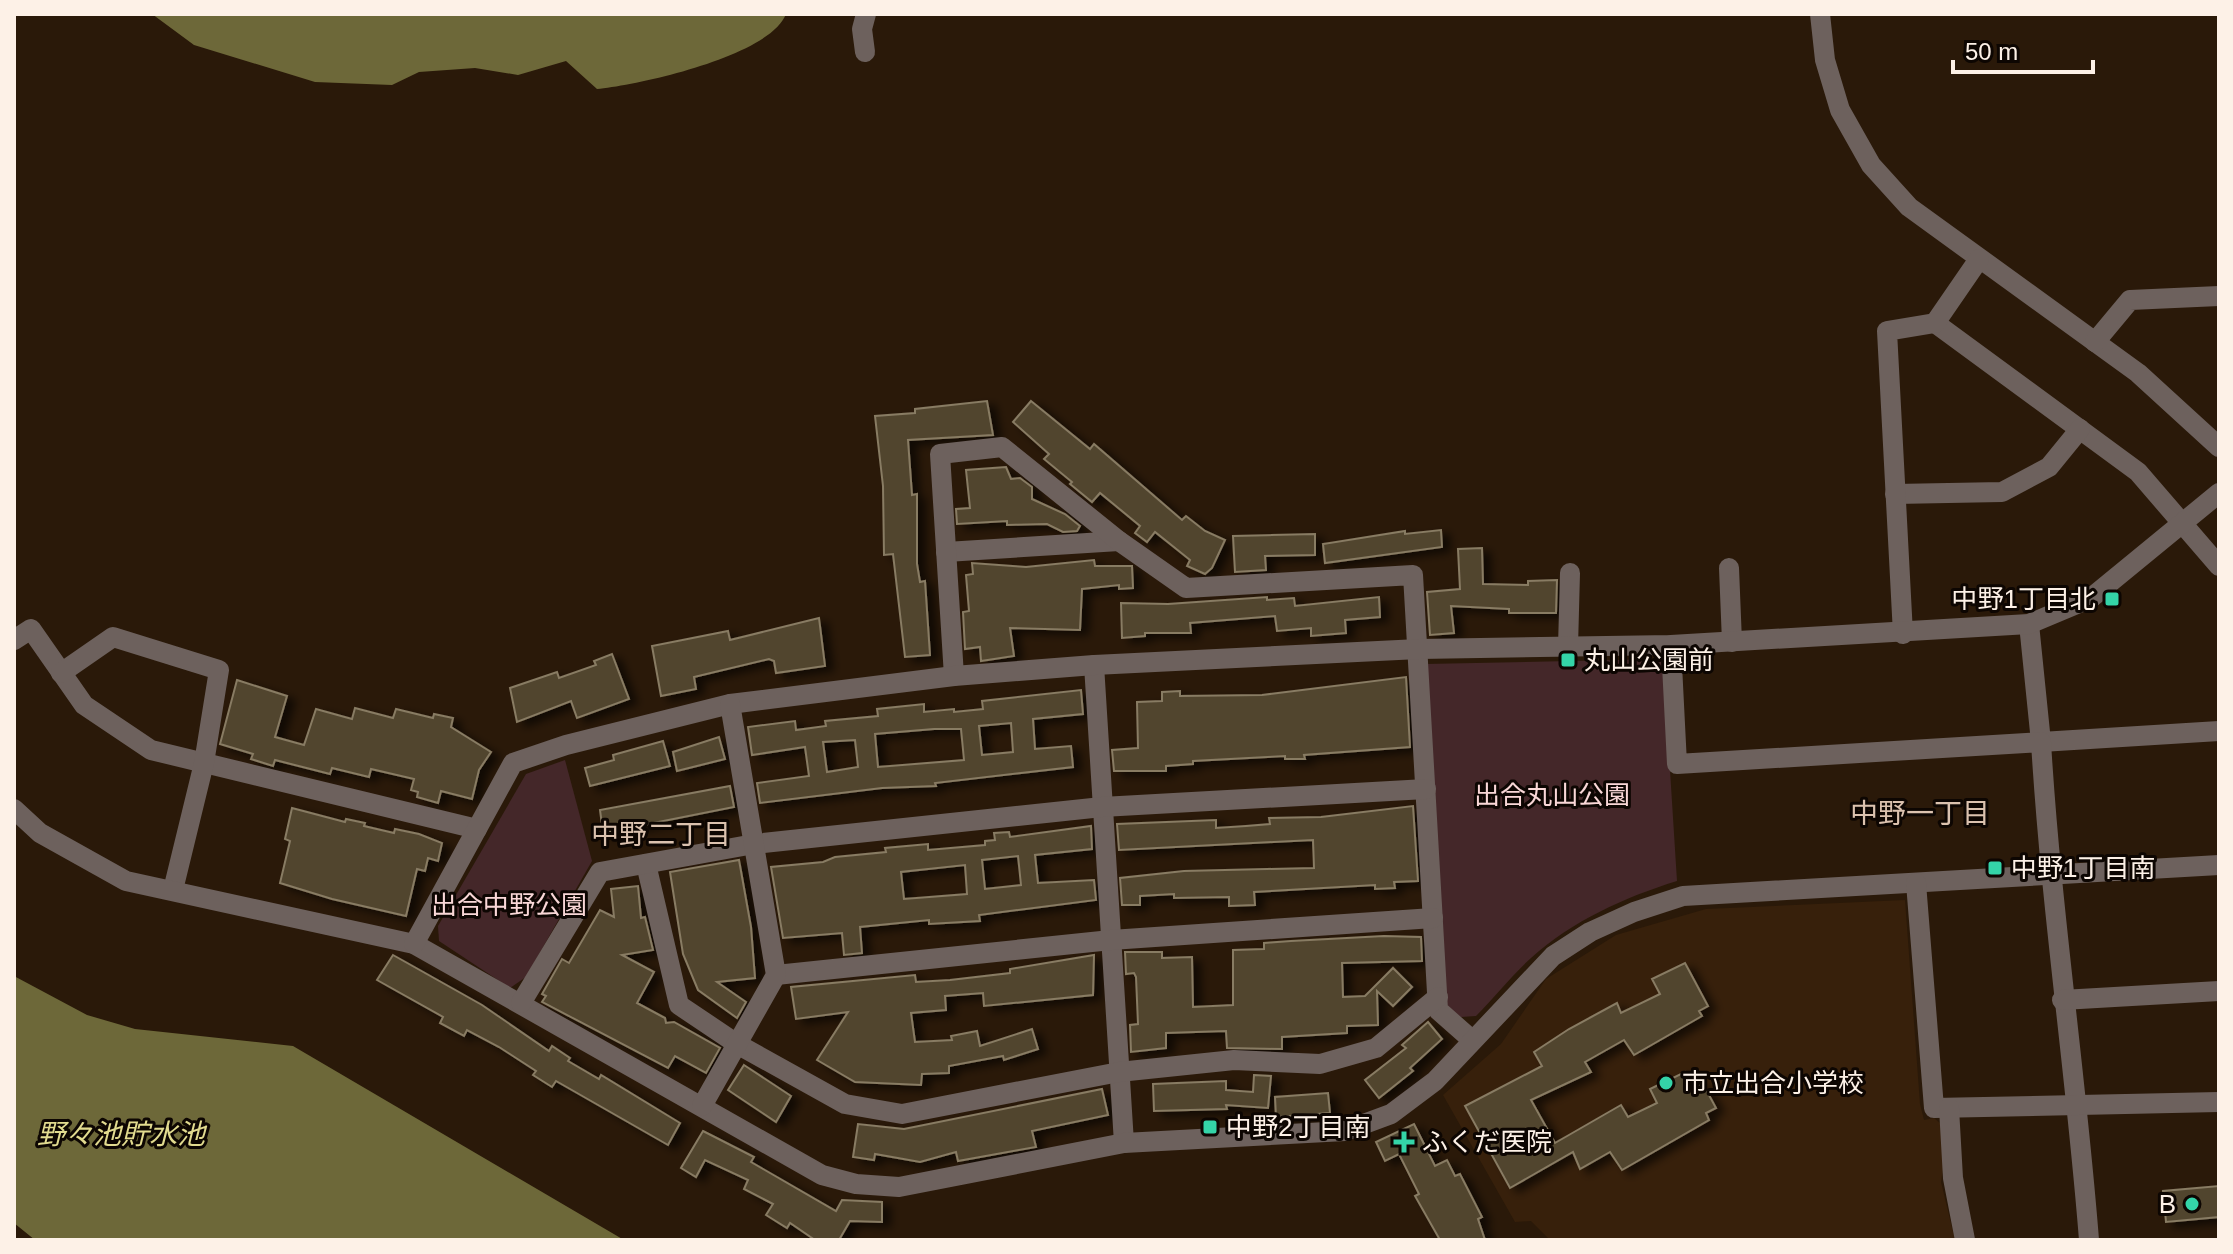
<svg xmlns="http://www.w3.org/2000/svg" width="2233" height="1254" font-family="Arial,'Noto Sans JP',sans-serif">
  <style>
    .built { fill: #37200b }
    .green { fill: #442729 }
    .water { fill: #6d6839 }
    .building { fill: #51452f; stroke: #887b63; stroke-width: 2; fill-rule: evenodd; filter: url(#shadow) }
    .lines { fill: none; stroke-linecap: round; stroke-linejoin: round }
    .minor { stroke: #6d615d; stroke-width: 20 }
    .poi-dot { fill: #34d4a8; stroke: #0d0602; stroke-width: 3 }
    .labels { text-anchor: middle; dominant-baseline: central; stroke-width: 6; stroke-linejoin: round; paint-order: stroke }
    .poi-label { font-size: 26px; fill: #fdf1e7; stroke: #0d0602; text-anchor: start }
    .park-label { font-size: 26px; fill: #f9d7d7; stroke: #0d0602 }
    .neighbourhood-label { font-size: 28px; fill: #dbc2af; stroke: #0d0602 }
    .water-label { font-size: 28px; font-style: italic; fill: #e2db8f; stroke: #0d0602 }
  </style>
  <defs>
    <filter id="shadow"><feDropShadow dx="8" dy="4.5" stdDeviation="4" flood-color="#0009"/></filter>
  </defs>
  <rect width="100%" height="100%" fill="#2a1909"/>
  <path class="built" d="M1905 900 1920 1104 1924 1120 1934 1118 1941 1124 1944 1162 1941 1182 1955 1240H1550L1531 1221 1515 1222 1443 1095 1501 1044 1546 979 1616 935 1706 909Z"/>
  <g class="green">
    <path d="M1663 659 1677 881C1625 897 1572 921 1531 958 1511 976 1495 997 1476 1016L1461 1017 1447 1007 1425 664Z"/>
    <path d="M565 760 592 861 526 977 510 988 439 941 438 926 526 774Z"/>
  </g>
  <g class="water">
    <path d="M152 14H786C770 56 639 85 597 89L566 61 518 75 475 68 419 72 392 85 315 82 194 45Z"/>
    <path d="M14 976 87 1015 135 1029 293 1046 624 1240H35L14 1223Z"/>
  </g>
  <g class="building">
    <path d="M987 401 993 435 908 440 912 495 917 494V564L920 582 925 581 930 655 905 657 893 554 884 555 883 486 875 416 915 413V409Z"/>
    <path d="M1031 401 1090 449 1094 444 1182 520 1186 516 1205 531 1225 540 1212 568 1205 574 1187 566 1190 560 1155 532 1147 542 1135 533 1140 526 1100 493 1092 502 1070 484 1072 482 1044 459 1049 454 1013 422Z"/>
    <path d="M1006 467 1011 479 1020 478 1032 487V499L1065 514 1080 526 1077 531 1063 532 1047 524 1007 525V521L957 524 956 509 970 508 966 470Z"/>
    <path d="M1441 530 1442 547 1325 563 1323 544 1405 531V534Z"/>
    <path d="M1315 534V555L1265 556 1266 570 1235 572 1233 536Z"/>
    <path d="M1482 548 1483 584 1528 585V581L1557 580 1556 613H1509V609L1451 606 1454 633 1430 635 1427 592 1460 589 1458 549Z"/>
    <path d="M1094 560 1095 566H1132L1133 588 1119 589V585L1082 589 1080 630 1010 628 1014 656 981 661 980 647 965 649 963 612 969 611 966 575 973 574 972 563 1026 567Z"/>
    <path d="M1267 597V600L1294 598 1295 606 1379 597 1380 617 1345 620 1346 633 1311 636V628L1277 631 1275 616 1190 623 1191 633H1145V636L1122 638 1121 603 1168 604Z"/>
    <path d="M819 618 825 666 776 673 774 661 769 659 694 677 696 689 661 696 652 646 728 631 730 640Z"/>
    <path d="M612 654 629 699 577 718 571 701 517 722 510 688 557 672 559 678 596 665 594 661Z"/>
    <path d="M1406 677 1410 747 1304 755 1305 759H1285V756L1193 761V764L1166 766V771H1114L1112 750 1138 748 1137 702 1162 701V692L1180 691V696L1262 695Z"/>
    <path d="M237 680 287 696 275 737 304 745 316 709 352 719 355 708 393 718 396 709 433 718 434 714 453 718 451 727 491 752 479 770 472 799 441 791 438 803 417 797 418 792 411 790 414 779 371 769 369 777 332 768 330 774 275 760 273 766 251 759 253 754 220 744Z"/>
    <path d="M1081 690 1083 714 1033 719 1035 749 1071 746 1073 767 935 783 936 786 882 788 760 803 757 783 809 776 805 747 752 755 748 727 795 721 796 730 826 726 825 721 878 716 877 709 924 704V712L954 709V712L983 709 982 701ZM1011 723 1013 752 982 755 979 726ZM934 729H961L964 760 878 767 875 734ZM855 740 858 767 827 772 823 742Z"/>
    <path d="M719 737 725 759 677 771 673 752Z"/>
    <path d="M663 741 670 766 590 786 585 768 614 760 613 755Z"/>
    <path d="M730 786 734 807 603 833 600 810Z"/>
    <path d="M1413 806 1418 881 1394 882 1395 888 1375 889V885L1254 892 1255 905 1229 906V897L1174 898V894L1140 896V905H1122L1120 878 1184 871 1314 868 1313 840 1119 850 1117 824 1216 820V828L1246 826 1270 824 1269 818 1321 817Z"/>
    <path d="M292 808 345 822 346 819 365 823 364 826 394 833 395 829 419 834 442 843 438 861 428 858 425 871 417 869 406 916 332 899 280 883 290 841 285 839Z"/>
    <path d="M1091 826 1092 849 1035 855 1038 883 1094 880 1096 900 979 915 980 921 929 924V920L860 927 862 953 844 955 842 933 783 938 771 867 823 862 835 857 886 852 885 848 928 844V850L985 845V841L995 840 994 833 1009 832 1010 837ZM1018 856 1021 885 985 889 982 860ZM965 865 967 894 904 899 901 872Z"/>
    <path d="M739 860 751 927 755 978 717 982 746 1002 737 1018 698 990 683 954 670 872Z"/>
    <path d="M638 886 641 918 645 917 653 950 622 955 654 972 637 1003 665 1018 666 1023 674 1022 720 1048 706 1073 675 1056 668 1068 542 1002 546 996 542 994 562 959 569 963 600 910 614 917 611 889Z"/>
    <path d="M1384 936 1421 937 1422 961 1342 963 1343 997 1365 996 1393 968 1412 987 1393 1006 1377 991 1378 1025 1347 1026V1033L1282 1037V1049L1227 1048 1226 1031 1166 1033V1048L1131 1052 1130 1025 1138 1024 1136 977 1134 973 1126 974 1125 952H1162V958L1192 957 1193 1007 1233 1005V950L1264 949V943L1291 941Z"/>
    <path d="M393 955 482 1005 549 1051 552 1046 570 1058 568 1061 599 1079 601 1075 680 1123 668 1145 556 1081 552 1087 533 1075 536 1071 499 1047 467 1030 464 1036 440 1023 443 1017 377 980Z"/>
    <path d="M1094 955 1093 995 984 1006 983 993 945 996 946 1010 911 1013 915 1042 952 1040 951 1036 977 1031 980 1046 1032 1029 1038 1049 1004 1060 1003 1056 949 1066V1073L922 1074 921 1085 855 1082 817 1060 848 1012 796 1019 791 987 915 975 916 982 950 980 1010 973V969Z"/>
    <path d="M1685 963 1708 1006 1699 1011 1702 1016 1634 1055 1624 1040 1585 1062 1591 1072 1531 1100 1555 1143 1621 1105 1628 1117 1657 1103 1650 1089 1685 1072 1693 1089 1703 1084 1716 1108 1706 1113 1709 1120 1622 1170 1610 1152 1580 1169 1573 1152 1510 1188 1465 1106 1542 1066 1534 1052 1569 1029 1617 1003 1621 1013 1660 994 1652 979Z"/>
    <path d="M1428 1022 1442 1039 1410 1068 1413 1071 1379 1098 1365 1080 1406 1048 1402 1045Z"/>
    <path d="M744 1065 791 1096 776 1122 728 1090Z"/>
    <path d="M1254 1075 1271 1076 1268 1108 1226 1105 1227 1109 1154 1111 1153 1084 1226 1081V1090L1253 1092Z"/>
    <path d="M1102 1089 1108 1115 1032 1131 1036 1147 958 1161 956 1152 920 1162 875 1154 874 1160 853 1157 858 1124 904 1129Z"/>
    <path d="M1328 1093 1330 1113 1276 1117 1275 1097Z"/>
    <path d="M1414 1124 1435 1166 1447 1160 1455 1176 1460 1174 1482 1217 1478 1219 1485 1240H1440L1415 1196 1419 1194 1399 1154 1385 1161 1376 1142Z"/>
    <path d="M703 1131 754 1157 751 1162 836 1211 842 1200 882 1202V1222L850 1221 839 1240H815L790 1223 787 1228 766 1215 773 1204 744 1189 748 1180 705 1160 696 1177 681 1168Z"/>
    <path d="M2219 1186V1217L2166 1222 2163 1191Z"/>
  </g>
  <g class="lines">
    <g class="minor">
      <path d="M1820 14 1825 60 1840 110 1871 165 1909 207 2138 373 2219 447"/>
      <path d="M865 52 862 29 866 14"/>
      <path d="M1935 323 2138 472 2219 566"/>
      <path d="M2095 342 2130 300 2219 296"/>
      <path d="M1895 494 2002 492 2049 467 2080 429"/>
      <path d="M946 552 1119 541"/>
      <path d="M1729 568 1732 642"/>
      <path d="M2029 624 2041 742 2219 731"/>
      <path d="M1903 634 1887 331 1935 323 1979 259"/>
      <path d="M14 640 31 629 84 705 151 750 477 829"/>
      <path d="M1671 645 1677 764 2041 742C2051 910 2076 1073 2089 1240"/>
      <path d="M1568 647 1570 573"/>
      <path d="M1094 665 1124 1143"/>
      <path d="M61 673 113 637 219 670 204 763 173 890"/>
      <path d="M954 676 940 454 1002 447 1119 541 1186 588 1413 575 1438 1010 1472 1040"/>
      <path d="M14 809 40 833 126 881 414 944 822 1175 856 1184 899 1187 1124 1143 1345 1131 1391 1114 1435 1081 1553 956 1590 932 1634 912 1683 896 2219 865"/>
      <path d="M646 864 679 1005 737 1044 845 1104 902 1114 1119 1072 1234 1060 1320 1064 1376 1048 1438 997"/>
      <path d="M1916 883 1934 1108 2219 1102"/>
      <path d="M414 944 513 763 566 745 730 704 954 676 1094 665 1419 649 1671 645 2029 624 2091 598 2219 493"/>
      <path d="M776 975 1111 940 1433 918"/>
      <path d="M2062 1000 2219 991"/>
      <path d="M521 1003 600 872 754 844 1102 807 1426 789"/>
      <path d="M702 1106 776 975 730 704"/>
      <path d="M1949 1108 1953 1178 1965 1240"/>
    </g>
  </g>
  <g class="poi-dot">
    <rect x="2104" y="591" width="16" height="16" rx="4"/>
    <rect x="1560" y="652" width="16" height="16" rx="4"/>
    <rect x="1987" y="860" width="16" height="16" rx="4"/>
    <circle cx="1666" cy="1083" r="8"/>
    <rect x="1202" y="1119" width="16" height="16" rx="4"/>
    <path d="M1400 1130h8v8h8v8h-8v8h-8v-8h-8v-8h8z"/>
    <circle cx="2192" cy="1204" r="8"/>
  </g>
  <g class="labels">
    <g class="poi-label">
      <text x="2096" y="599" text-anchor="end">中野1丁目北</text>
      <text x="1584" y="660">丸山公園前</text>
      <text x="2011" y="868">中野1丁目南</text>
      <text x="1682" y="1083">市立出合小学校</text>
      <text x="1226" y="1127">中野2丁目南</text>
      <text x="1422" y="1142">ふくだ医院</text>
      <text x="2176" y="1204" text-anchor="end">B</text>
    </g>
    <g class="park-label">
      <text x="1552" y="795">出合丸山公園</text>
      <text x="509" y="905">出合中野公園</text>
    </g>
    <g class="neighbourhood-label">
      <text x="1920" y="813">中野一丁目</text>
      <text x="661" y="834">中野二丁目</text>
    </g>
    <g class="water-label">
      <text x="121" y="1134">野々池貯水池</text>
    </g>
  </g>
  <rect width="2233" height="1254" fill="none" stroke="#fdf1e7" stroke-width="32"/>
  <path d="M1953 60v12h140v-12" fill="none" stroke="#fdf1e7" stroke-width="4"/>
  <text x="1965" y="60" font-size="24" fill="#fdf1e7" stroke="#0d0602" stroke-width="6" paint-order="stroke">50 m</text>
</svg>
